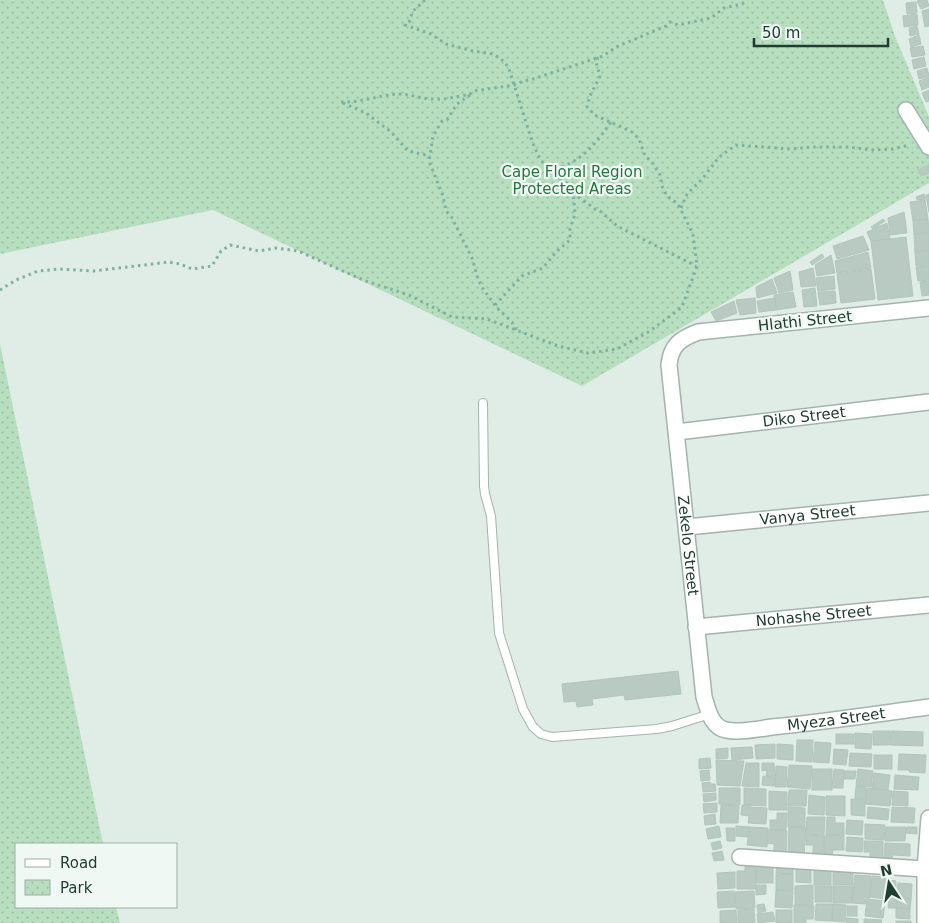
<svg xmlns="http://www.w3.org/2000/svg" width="929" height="923" font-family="'DejaVu Sans',sans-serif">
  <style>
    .park { fill: url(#park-dots) }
    .building { fill: #b8cac1; stroke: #b2c6bc }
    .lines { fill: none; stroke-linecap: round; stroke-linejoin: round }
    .lane-casing { stroke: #a3b4ad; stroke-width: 10 }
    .street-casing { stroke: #a3b4ad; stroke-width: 18 }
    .path { stroke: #7eb19e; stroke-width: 3; stroke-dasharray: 2.5 4; stroke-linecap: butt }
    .lane { stroke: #fff; stroke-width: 8 }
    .street { stroke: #fff; stroke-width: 15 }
    .labels { text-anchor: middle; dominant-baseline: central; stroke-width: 4.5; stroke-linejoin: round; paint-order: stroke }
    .park-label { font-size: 15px; fill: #277641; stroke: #f0f8f4 }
    .street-label { font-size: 15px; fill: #203d33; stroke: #f0f8f4 }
  </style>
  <defs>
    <pattern id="park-dots" width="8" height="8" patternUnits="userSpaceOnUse" patternTransform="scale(1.25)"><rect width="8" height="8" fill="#b7debf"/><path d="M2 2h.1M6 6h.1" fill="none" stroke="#9dbfa5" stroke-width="1.8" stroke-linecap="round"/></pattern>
  </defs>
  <rect width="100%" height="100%" fill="#e0ece6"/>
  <g class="park">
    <path d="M0 0H883L895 36 929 117V183L582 386 213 210 0 254Z"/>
    <path d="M0 344 103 844H16V907H116L120 923H0Z"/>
  </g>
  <g class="building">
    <path d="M919 0H927L929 6 921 9 917 1Z"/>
    <path d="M916 2 917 13 907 14 906 3Z"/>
    <path d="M929 9V26L925 27 922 11Z"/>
    <path d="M917 14 918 25 904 27 903 16Z"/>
    <path d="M917 26 919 34 910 36 909 28Z"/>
    <path d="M919 35 921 44 911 47 909 39Z"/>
    <path d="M923 46 925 55 912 57 910 48Z"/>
    <path d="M924 57 926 66 914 69 912 60Z"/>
    <path d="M927 68 929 76 919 79 917 71Z"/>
    <path d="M929 77V87L922 90 919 81Z"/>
    <path d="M929 90V101L926 102 922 93Z"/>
    <path d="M929 165V173L921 176 918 170Z"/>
    <path d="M924 194 926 199 917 200 916 197Z"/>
    <path d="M929 194V212L926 195Z"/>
    <path d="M925 200 928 219 913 221 910 202Z"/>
    <path d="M904 212 907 233 890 235 888 218Z"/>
    <path d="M883 219 885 221 873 229 871 227Z"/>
    <path d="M928 219 929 232 914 234 913 221Z"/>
    <path d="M887 223 890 239 871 241 867 232Z"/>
    <path d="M929 233V250L915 252 914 234Z"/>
    <path d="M863 236 869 250 837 259 833 246Z"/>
    <path d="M906 237 913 296 878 300 871 241Z"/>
    <path d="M929 250V265L916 266 915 252Z"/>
    <path d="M868 252 871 268 837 273 835 261Z"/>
    <path d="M822 254 824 257 812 265 810 262Z"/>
    <path d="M831 255 835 273 817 276 815 265Z"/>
    <path d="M929 266V280L918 281 916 267Z"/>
    <path d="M813 268 816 286 801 287 799 272Z"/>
    <path d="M871 269 875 299 841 303 837 274Z"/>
    <path d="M790 271 793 290 779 293 774 278Z"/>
    <path d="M834 276 835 289 818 291 816 278Z"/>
    <path d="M772 279 777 293 757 298 756 287Z"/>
    <path d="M929 281V295L922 296 920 282Z"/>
    <path d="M815 288 817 306 804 307 802 290Z"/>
    <path d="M835 291 836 303 820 305 818 292Z"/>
    <path d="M793 292 796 307 776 310 774 295Z"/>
    <path d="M755 298 756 313 740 315 736 300Z"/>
    <path d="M775 298 776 310 759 312 757 301Z"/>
    <path d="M734 301 737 313 716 321 711 312Z"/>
    <path d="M678 671 681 694 625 700 624 695 592 699 593 705 577 707 576 701 564 702 562 684Z"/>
    <path d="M873 731H890L889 745H873Z"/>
    <path d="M891 731 923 732V746L890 745Z"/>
    <path d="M855 733 872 734 871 749 855 748Z"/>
    <rect x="836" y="734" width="18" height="10"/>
    <path d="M797 740H813L812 762 796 761Z"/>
    <path d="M815 742 831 743 829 763 813 762Z"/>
    <path d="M775 744V758L756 759 755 745Z"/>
    <path d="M777 744 793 745V760L777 759Z"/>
    <path d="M752 747 753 758 732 760 731 748Z"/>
    <path d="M728 748V758L716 759V749Z"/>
    <path d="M834 749 848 750 846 765 833 764Z"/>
    <path d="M850 753 872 754 871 767 849 766Z"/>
    <path d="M899 754 926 755 925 773 909 772V770H898Z"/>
    <rect x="874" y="755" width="18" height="14"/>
    <path d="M710 758 711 768 699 769V759Z"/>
    <path d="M716 760 744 761 740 786 717 785Z"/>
    <path d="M746 763H759V787L742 786Z"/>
    <path d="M762 763H774L775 776H766L767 770 762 771Z"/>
    <path d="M789 765 812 766 810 789 787 787Z"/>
    <path d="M776 766 787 767 786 787H775Z"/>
    <rect x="812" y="769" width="20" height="21"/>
    <path d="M834 769 844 770 843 788H832Z"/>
    <path d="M858 769 873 771 871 787 856 785Z"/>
    <path d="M709 770 710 780 701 781 700 771Z"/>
    <path d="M844 771H856L855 779H844Z"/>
    <path d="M874 773 890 775 888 790 872 788Z"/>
    <path d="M895 775 919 777 918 790 894 789Z"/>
    <path d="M763 776 775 777 774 786 762 785Z"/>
    <path d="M710 782 711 784H715L716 791 703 792 702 783Z"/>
    <path d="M856 786 866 787V799L855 798Z"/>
    <path d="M719 788H740V805L719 804Z"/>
    <path d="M744 788 766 789V806L744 805Z"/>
    <path d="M867 788 892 791 890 806 865 804Z"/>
    <path d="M789 790H807L806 806H788Z"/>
    <path d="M769 791 787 792V810H769Z"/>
    <path d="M893 791 908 792V806L892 805Z"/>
    <path d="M716 793V800L704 802 703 794Z"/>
    <path d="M809 795 825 797 824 815 808 814Z"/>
    <path d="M826 796H845V816L826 815Z"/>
    <path d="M851 799H865V816L851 815Z"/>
    <path d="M717 803V812L704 813 703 804Z"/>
    <path d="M721 805 739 806 738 823H720Z"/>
    <path d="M742 805H750V807L767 808 766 824 748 823 749 816 741 815Z"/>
    <path d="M788 807 805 808V827H788Z"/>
    <path d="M868 807 889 809 888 820 867 818Z"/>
    <path d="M892 807 915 808 914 823 891 822Z"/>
    <path d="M777 813H787L786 830H770V820H777Z"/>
    <path d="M715 814 716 824 705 825 704 816Z"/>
    <path d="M807 817H825L824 835 806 834Z"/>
    <path d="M827 817H835V823H844V835H826Z"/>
    <path d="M847 820 863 821 862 835 846 834Z"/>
    <path d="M865 824 885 825 884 840 865 839Z"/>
    <path d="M719 826 721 837 708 839 706 829Z"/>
    <path d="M736 826 750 827 748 837 736 836Z"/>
    <path d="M750 827 768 828 767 847 747 845Z"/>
    <path d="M789 827 806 828 804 855 788 854Z"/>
    <path d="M886 827H906L905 841H885Z"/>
    <path d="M907 827H917V834L906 833Z"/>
    <path d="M726 828H735V841H727Z"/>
    <path d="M767 830 787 831 786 852H774V844L767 843Z"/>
    <path d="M806 835 824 836 823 853H813V845H806Z"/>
    <path d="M844 835V850H833L832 855H824V836Z"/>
    <path d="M847 837 863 838 862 852 846 851Z"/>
    <path d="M720 841 722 848 713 850 711 843Z"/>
    <path d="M864 841H883V861H870V852H864Z"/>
    <path d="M885 843 910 844V856L893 855 891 861H884Z"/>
    <path d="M722 851 724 860 714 861 712 853Z"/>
    <path d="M745 864H755L756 889H737V871H745Z"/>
    <path d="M777 865H793V874L776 873Z"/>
    <rect x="756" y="866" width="17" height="17"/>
    <path d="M796 867H811V883L796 882Z"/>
    <rect x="814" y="870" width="17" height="15"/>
    <rect x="833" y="870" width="20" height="15"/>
    <path d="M735 872V888L718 889 717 873Z"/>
    <rect x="776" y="874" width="17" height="16"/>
    <path d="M855 875 871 876 870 898H866L865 904 852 903Z"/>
    <path d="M872 876 887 877 885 899 870 897Z"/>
    <path d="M887 880 896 881V890L886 889Z"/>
    <path d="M898 883 912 884 911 899 897 898Z"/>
    <path d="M756 885H766V894L756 895Z"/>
    <path d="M813 885V905H795V886Z"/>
    <rect x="815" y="886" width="17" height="16"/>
    <path d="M833 886H853L852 903H833Z"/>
    <path d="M776 890 793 891 792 908 775 907Z"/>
    <path d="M734 891 735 907 718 908 717 892Z"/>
    <path d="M754 891 755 908 736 909 735 892Z"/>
    <path d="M890 891 898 892 896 908H888Z"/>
    <path d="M897 898 911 899 910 909 896 908Z"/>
    <path d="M867 899 885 901 883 918 865 916Z"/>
    <path d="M764 904 766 911 758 913 757 905Z"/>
    <path d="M816 904H833L832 921 815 920Z"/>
    <path d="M833 904 846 905 845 922 832 921Z"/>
    <path d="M794 905 814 906 813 919H806V923H794Z"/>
    <rect x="847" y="906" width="10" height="10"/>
    <path d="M896 908 910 909V919L896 918Z"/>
    <path d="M754 909 755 923H738V910Z"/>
    <path d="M736 910 737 923H720V911Z"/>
    <rect x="776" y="910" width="16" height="13"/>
    <path d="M773 912 775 921 758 923 757 914Z"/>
    <path d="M846 918 858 919V923H846Z"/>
    <path d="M864 919 882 920 881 923H864Z"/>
    <rect x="896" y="921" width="15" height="2"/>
  </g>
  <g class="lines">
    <defs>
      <path id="lane" d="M483 403 484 486 485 494 491 516 499 633 523 709 533 727 541 734 552 737 657 729 672 726 710 714"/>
      <g id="street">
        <path d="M906 110 929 147"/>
        <path id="s1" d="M929 308 698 332C680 339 671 345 669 365L704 697C708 709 711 727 726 730 738 733 759 729 772 727 825 722 877 714 929 707"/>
        <path id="s2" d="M677 432 929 402"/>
        <path id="s3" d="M687 527 929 503"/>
        <path id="s4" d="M696 627 929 605"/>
        <path d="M740 857 925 869"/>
        <path d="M925 923V869L929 818"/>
      </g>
    </defs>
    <use href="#lane" class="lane-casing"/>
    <use href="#street" class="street-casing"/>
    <g class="path">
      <path d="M425 0 413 11 409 22 405 25 431 34 446 44 473 51 493 54 505 62 509 69 532 141 539 157 549 171 558 179 567 183 579 197 595 209 599 210 617 226 696 266"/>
      <path d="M470 95 457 104 447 120 442 121 433 136 429 161 443 196 446 211 451 216 472 258 478 279 483 289 497 308 512 322 516 330"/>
      <path d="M341 102C360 103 379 95 398 94 410 94 422 99 433 99 442 100 451 98 460 96 466 95 470 95 474 91L514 85 523 81 530 80 603 56 616 47 666 26 670 22 678 25 711 18 724 8 742 4 747 0"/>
      <path d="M343 103 366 113 391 132 408 151 430 156"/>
      <path d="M558 179 561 167C584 159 597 142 611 122"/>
      <path d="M681 208 687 194 703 178 719 157 736 145 791 149 812 147H849L873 150 893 149 909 145"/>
      <path d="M0 290 16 280 38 271 60 269 94 271 169 262 180 264 192 269 212 266 221 251 230 245 259 251 276 248 298 251 363 280 409 295 452 317 487 319 558 346 588 353 617 349 650 331 682 307 697 266 693 234 678 204 667 196 662 186 660 175 652 162 645 156 639 139 632 132 595 115 587 107 590 96 600 76 596 62 598 57"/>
      <path d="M495 305 522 276 543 268 557 251 570 240V229L575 214 573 190"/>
    </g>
    <use href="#lane" class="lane"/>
    <use href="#street" class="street"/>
  </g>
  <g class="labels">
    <g class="park-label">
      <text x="572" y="172">Cape Floral Region<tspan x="572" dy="17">Protected Areas</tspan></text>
    </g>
    <g class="street-label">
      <text transform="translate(805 321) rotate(-6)">Hlathi Street</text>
      <text stroke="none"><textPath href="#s2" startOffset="128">Diko Street</textPath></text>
      <text stroke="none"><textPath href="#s3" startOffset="121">Vanya Street</textPath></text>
      <text stroke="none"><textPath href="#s1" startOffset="461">Zekelo Street</textPath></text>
      <text stroke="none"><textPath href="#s4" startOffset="118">Nohashe Street</textPath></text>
      <text stroke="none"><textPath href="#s1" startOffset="766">Myeza Street</textPath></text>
    </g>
  </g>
  <rect x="15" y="843" width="162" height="65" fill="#f0f8f4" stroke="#9dada7"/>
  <rect x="25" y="859" width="25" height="8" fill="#ffffff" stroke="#9dada7"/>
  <text x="60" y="868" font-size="15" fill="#203d33">Road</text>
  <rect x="25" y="880" width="25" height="15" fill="url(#park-dots)" stroke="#9dada7"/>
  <text x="60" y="893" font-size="15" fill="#203d33">Park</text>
  <g transform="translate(889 883) rotate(348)" stroke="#f0f8f4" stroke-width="4" paint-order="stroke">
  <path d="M0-4L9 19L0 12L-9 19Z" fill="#203d33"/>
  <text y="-8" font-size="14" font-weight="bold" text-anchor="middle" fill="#203d33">N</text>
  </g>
  <path d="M754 38v8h134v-8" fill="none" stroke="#203d33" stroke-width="2.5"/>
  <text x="762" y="38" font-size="15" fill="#203d33" stroke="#f0f8f4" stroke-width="4" paint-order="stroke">50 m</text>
</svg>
